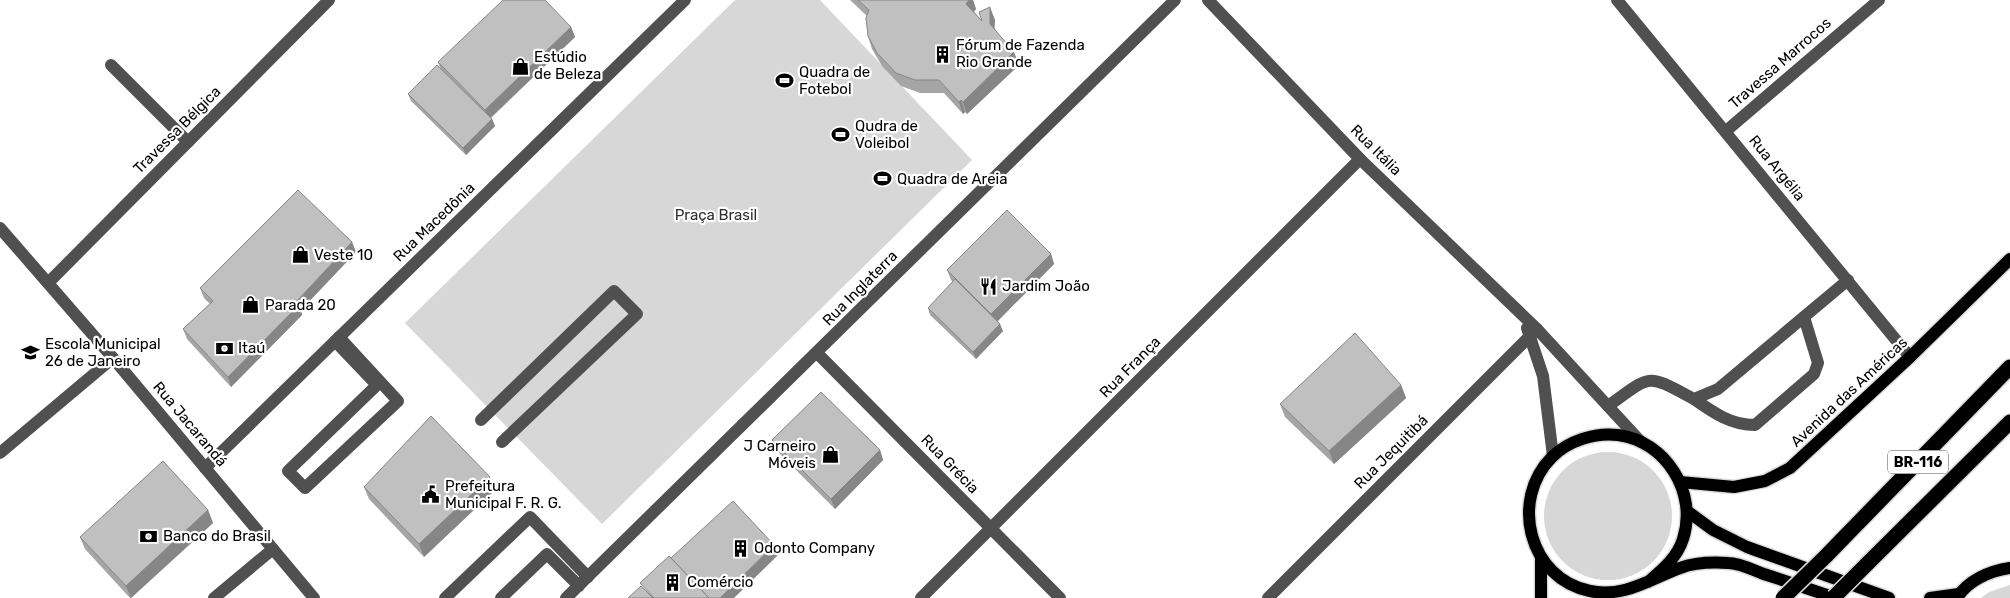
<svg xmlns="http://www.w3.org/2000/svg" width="2010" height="598" font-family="Rubik,sans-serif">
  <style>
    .green { fill: #d7d7d7 }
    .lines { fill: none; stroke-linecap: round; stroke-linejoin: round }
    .major-casing { stroke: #dbdbdb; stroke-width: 15 }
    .highway-casing { stroke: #dbdbdb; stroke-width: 18 }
    .minor { stroke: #505050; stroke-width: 12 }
    .major { stroke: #000; stroke-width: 12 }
    .highway { stroke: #000; stroke-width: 15 }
    .highway-bridge-casing { stroke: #dbdbdb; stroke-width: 18; stroke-linecap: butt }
    .highway-bridge { stroke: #000; stroke-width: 15 }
    .wall { fill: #a5a5a5 }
    .shaded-wall { fill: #868686 }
    .building { fill: #c0c0c0; stroke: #868686 }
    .labels { text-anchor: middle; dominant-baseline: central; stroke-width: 4.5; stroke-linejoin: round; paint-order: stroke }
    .shield { fill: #fff; stroke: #4c4c4c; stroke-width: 1 }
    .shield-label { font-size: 14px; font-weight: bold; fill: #000 }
    .poi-label { font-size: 15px; fill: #000; stroke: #fff; text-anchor: start }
    .street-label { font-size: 15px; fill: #000; stroke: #fff }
    .park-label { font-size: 15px; fill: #2e2e2e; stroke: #fff }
  </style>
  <rect width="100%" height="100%" fill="#fff"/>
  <g class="green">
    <path d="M735 0H820L972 160 602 524 405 323Z"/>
    <circle cx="1608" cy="516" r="64"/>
    <path d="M2010 585V598H1981L1989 592Z"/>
  </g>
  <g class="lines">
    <defs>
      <g id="major">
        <path d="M1680 482 1734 487 1765 481 1790 468 1910 357 2010 259"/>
        <path d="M1687 511 1713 530 1747 547 1889 598"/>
        <path d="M1541 557V598"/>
        <path d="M1648 582C1662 570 1677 558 1683 539 1698 493 1666 441 1618 435 1595 432 1568 441 1552 457 1509 500 1529 579 1590 591 1624 598 1650 579 1680 568 1696 562 1712 562 1728 563 1739 563 1751 569 1761 573 1786 581 1811 590 1836 598"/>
        <path d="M1930 598 1959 594"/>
        <path d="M1957 598C1968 580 1990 571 2010 568"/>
      </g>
      <g id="highway">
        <path d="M1826 556 2010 367"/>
        <path d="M1867 564 2010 422"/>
      </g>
    </defs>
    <use href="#major" class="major-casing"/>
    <use href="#highway" class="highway-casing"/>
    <g class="minor">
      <path d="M1208 0 1360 159 1537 329 1641 442"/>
      <path d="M1617 0 1910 357"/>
      <path d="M111 65 188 142"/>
      <path d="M1726 131 1879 0"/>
      <path d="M0 228 113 358 314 598"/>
      <path d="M48 283 329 0"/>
      <path d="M1527 328 1543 376 1553 456"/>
      <path d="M335 341 377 385 288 471 305 488 398 401 339 337"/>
      <path d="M817 353 1060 598"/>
      <path d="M1694 399C1714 413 1731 425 1755 425L1814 374 1818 363 1804 317"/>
      <path d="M1608 406C1653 374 1645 373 1694 399L1718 389 1848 280"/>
      <path d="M481 420 614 291 637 314 502 442"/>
      <path d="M0 453 113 358"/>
      <path d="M205 468 685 0"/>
      <path d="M214 598 273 549"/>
      <path d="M445 598 530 517 588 577"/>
      <path d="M501 598 547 554 579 586"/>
      <path d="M566 598 1175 0"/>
      <path d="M921 598 1360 159"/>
      <path d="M1268 598 1537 329"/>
    </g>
    <use href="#major" class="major"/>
    <use href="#highway" class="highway"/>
    <defs>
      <g id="highway-bridge">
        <path d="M1834 597 1867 564"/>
        <path d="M1783 598 1826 556"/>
      </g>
    </defs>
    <use href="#highway-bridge" class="highway-bridge-casing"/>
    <use href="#highway-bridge" class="highway-bridge"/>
  </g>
  <g class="wall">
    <path d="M850 0H973L976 9 974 12 982 21 995 20 994 29 1019 65 967 114 965 112 963 114 944 93H920L901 86 882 66 872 49 868 36 867 16Z"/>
    <path d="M571 27 575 37 491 118 492 119 495 126 466 155 411 101 408 94 441 70 438 62Z"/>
    <path d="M352 242 356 252 301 310 302 315 231 387 187 339 183 329 210 304 204 298 200 288Z"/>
    <path d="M1051 254 1054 264 997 321 1003 331 976 359 930 315 928 308 953 282 951 280 947 270Z"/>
    <path d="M1401 385 1406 398 1334 464 1285 417 1280 404Z"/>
    <path d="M772 440 880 450 883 460 835 509 776 450Z"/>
    <path d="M364 487 495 490 424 557 369 499Z"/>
    <path d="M208 510 213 523 131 598H130L85 549 80 537Z"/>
  </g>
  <g class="shaded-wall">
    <path d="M969 0H973L976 9 970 16 966 4Z"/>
    <path d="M990 7 995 20 994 37 990 24Z"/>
    <path d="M571 27 575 37 488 120 485 110Z"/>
    <path d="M1014 52 1019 65 967 114 963 102Z"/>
    <path d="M961 100 965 112 963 114 959 102Z"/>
    <path d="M492 119 495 126 466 155 463 148Z"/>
    <path d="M352 242 356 252 301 310 302 315 231 387 228 377 296 302Z"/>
    <path d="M1051 254 1054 264 995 324 991 314Z"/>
    <path d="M1000 324 1003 331 976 359 973 352Z"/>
    <path d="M1401 385 1406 398 1334 464 1329 451Z"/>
    <path d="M880 450 883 460 835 509 831 499Z"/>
    <path d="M490 477 495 490 424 557 419 544Z"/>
    <path d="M208 510 213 523 131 598 126 586Z"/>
    <path d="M774 545 778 555 734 598H720Z"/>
  </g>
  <g class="building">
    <path d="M503 0H545L571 27 485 110 438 62Z"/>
    <path d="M858 0H969L966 4 982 21 979 12 990 7V24L1014 52 963 102 961 100 959 102 939 80H915L896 73 877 53 868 36 866 18 869 10Z"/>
    <path d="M437 65 492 119 463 148 408 94Z"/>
    <path d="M298 190 352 242 296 302 299 305 228 377 183 329 213 301 200 288Z"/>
    <path d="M1007 210 1051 254 991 314 947 270Z"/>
    <path d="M955 279 1000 324 973 352 928 308Z"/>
    <path d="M1355 333 1401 385 1329 451 1280 404Z"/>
    <path d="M821 392 880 450 831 499 772 440Z"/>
    <path d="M431 416 490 477 419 544 364 487Z"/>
    <path d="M163 461 208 510 126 586 80 537Z"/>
    <path d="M733 501 774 545 720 598H709L671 558Z"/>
    <path d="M669 556 709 598H654L640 583Z"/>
    <path d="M641 586 653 598H628Z"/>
  </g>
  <defs>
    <symbol id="building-bare" viewBox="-9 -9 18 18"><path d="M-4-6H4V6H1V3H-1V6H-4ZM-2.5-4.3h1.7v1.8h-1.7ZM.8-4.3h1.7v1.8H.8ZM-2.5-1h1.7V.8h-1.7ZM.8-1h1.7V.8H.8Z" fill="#000" stroke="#fff" stroke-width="2.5" paint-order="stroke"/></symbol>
    <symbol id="shop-bare" viewBox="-9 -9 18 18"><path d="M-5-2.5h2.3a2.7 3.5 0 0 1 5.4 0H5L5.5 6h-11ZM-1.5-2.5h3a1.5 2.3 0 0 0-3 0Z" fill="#000" stroke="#fff" stroke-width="2.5" paint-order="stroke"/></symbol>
    <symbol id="stadium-bare" viewBox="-9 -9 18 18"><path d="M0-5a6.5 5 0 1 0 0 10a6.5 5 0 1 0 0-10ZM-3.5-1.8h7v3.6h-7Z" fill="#000" stroke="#fff" stroke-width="2.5" paint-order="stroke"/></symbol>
    <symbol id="restaurant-bare" viewBox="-9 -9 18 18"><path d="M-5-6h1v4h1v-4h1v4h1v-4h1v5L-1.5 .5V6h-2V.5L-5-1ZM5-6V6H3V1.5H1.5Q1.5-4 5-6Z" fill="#000" stroke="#fff" stroke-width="2.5" paint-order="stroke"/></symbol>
    <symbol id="bank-bare" viewBox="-9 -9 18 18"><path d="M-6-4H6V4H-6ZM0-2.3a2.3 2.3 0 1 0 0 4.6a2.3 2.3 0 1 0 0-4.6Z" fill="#000" stroke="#fff" stroke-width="2.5" paint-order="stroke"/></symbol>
    <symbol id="school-bare" viewBox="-9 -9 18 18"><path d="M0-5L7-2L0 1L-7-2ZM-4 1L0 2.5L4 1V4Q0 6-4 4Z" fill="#000" stroke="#fff" stroke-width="2.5" paint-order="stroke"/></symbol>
    <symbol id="civic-bare" viewBox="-9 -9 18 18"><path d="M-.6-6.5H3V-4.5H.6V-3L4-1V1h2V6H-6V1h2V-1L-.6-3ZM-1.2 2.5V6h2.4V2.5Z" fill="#000" stroke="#fff" stroke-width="2.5" paint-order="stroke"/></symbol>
  </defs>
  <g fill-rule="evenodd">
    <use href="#building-bare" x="930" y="42" width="25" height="25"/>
    <use href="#shop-bare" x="508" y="54" width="25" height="25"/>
    <use href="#stadium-bare" x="772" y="68" width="25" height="25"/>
    <use href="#stadium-bare" x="828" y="122" width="25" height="25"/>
    <use href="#stadium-bare" x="870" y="166" width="25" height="25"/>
    <use href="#shop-bare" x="288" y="242" width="25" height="25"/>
    <use href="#restaurant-bare" x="976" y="274" width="25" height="25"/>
    <use href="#shop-bare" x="238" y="292" width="25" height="25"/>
    <use href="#bank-bare" x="212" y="336" width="25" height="25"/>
    <use href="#school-bare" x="18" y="340" width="25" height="25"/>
    <use href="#shop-bare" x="818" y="442" width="25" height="25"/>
    <use href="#civic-bare" x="418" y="482" width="25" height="25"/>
    <use href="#bank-bare" x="136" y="524" width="25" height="25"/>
    <use href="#building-bare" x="728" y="536" width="25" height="25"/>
    <use href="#building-bare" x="660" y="570" width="25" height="25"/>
  </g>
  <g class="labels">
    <rect class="shield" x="1888" y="450.5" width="60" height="23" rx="4"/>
    <g class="shield-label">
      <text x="1918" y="462">BR-116</text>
    </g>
    <g class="poi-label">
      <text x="956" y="45">Fórum de Fazenda<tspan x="956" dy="17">Rio Grande</tspan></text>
      <text x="534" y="57">Estúdio<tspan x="534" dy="17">de Beleza</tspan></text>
      <text x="799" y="72">Quadra de<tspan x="799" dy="17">Fotebol</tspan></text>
      <text x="855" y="126">Qudra de<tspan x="855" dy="17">Voleibol</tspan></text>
      <text x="897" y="179">Quadra de Areia</text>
      <text x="314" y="255">Veste 10</text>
      <text x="1002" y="286">Jardim João</text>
      <text x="265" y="305">Parada 20</text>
      <text x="45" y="344">Escola Municipal<tspan x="45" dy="17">26 de Janeiro</tspan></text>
      <text x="238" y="348">Itaú</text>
      <text x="816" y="446" text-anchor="end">J Carneiro<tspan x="816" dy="17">Móveis</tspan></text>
      <text x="445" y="486">Prefeitura<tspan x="445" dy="17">Municipal F. R. G.</tspan></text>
      <text x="163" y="536">Banco do Brasil</text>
      <text x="754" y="548">Odonto Company</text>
      <text x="687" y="582">Comércio</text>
    </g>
    <g class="street-label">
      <text transform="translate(1780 63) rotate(-41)">Travessa Marrocos</text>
      <text transform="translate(177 130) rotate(-45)">Travessa Bélgica</text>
      <text transform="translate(1376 150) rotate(45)">Rua Itália</text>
      <text transform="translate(1777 168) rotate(51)">Rua Argélia</text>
      <text transform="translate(434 222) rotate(-44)">Rua Macedônia</text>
      <text transform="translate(860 288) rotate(-45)">Rua Inglaterra</text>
      <text transform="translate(1130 367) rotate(-45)">Rua França</text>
      <text transform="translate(1849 392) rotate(-43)">Avenida das Américas</text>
      <text transform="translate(190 424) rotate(50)">Rua Jacarandá</text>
      <text transform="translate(1391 452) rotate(-45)">Rua Jequitibá</text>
      <text transform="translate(950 464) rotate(46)">Rua Grécia</text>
    </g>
    <g class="park-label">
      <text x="716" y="215">Praça Brasil</text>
    </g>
  </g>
</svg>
